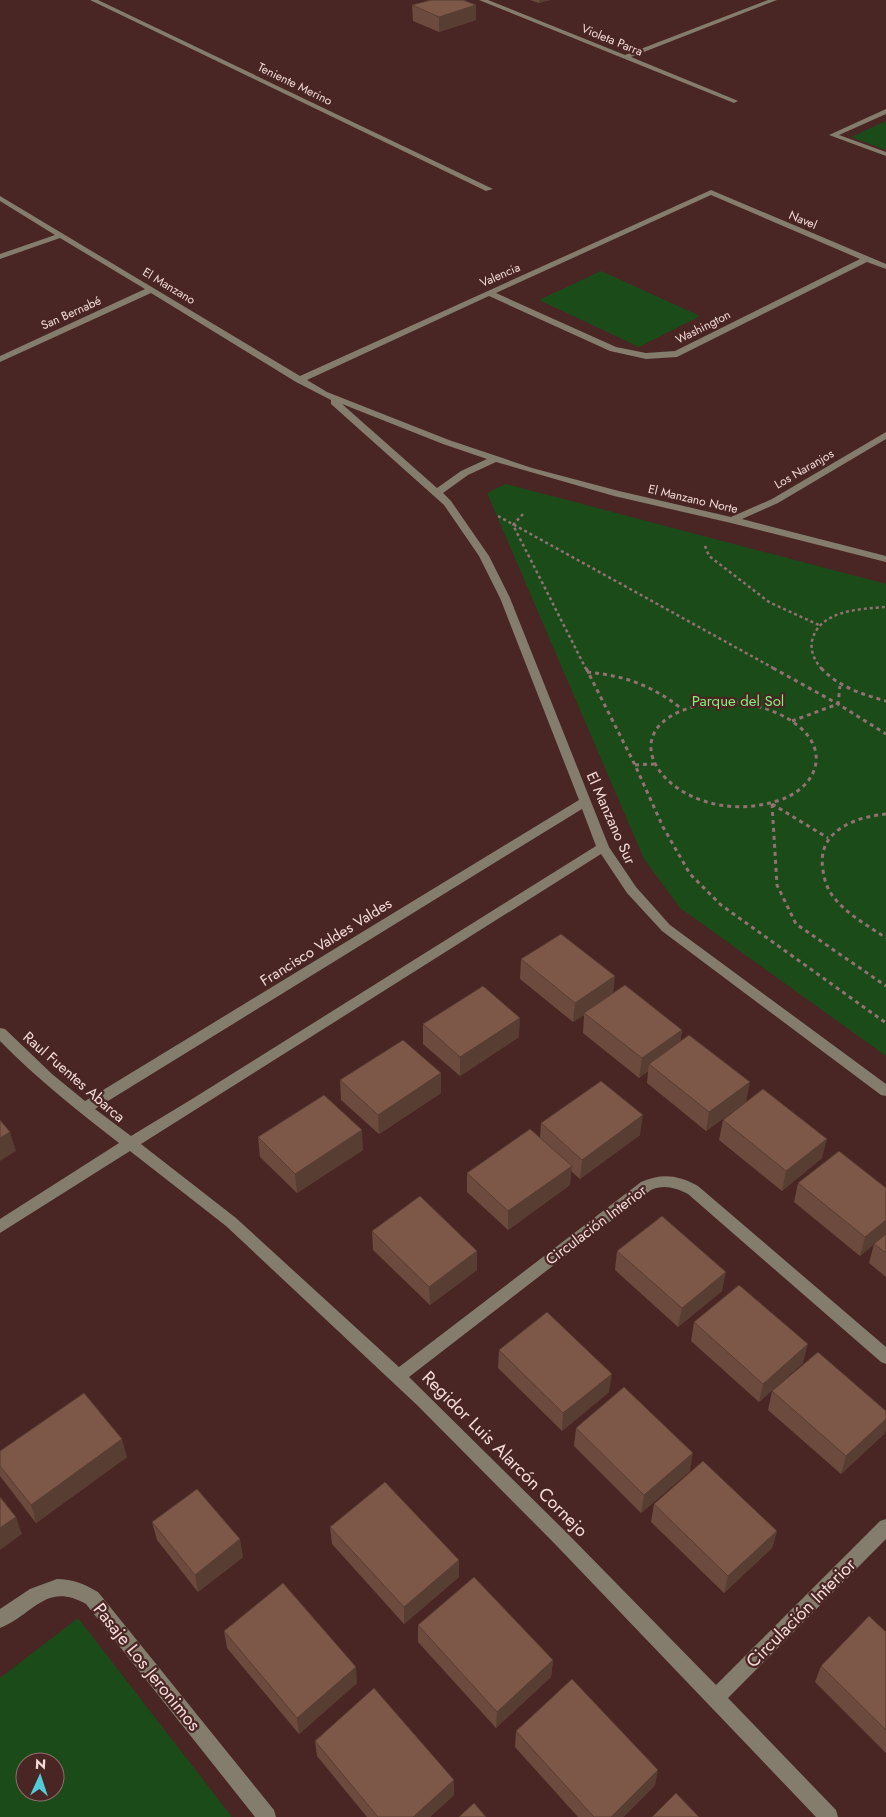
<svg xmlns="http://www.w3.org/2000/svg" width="886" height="1817" font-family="Jost,sans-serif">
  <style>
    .green { fill: #1c4b1a; fill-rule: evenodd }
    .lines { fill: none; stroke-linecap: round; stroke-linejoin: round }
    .path-far1 { stroke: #917270; stroke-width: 2.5; stroke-dasharray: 3 3; stroke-linecap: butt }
    .path { stroke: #917270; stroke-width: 3; stroke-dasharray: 4 4; stroke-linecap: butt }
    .minor { fill: #847c6c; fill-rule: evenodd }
    .wall { fill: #6c4b3e }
    .shaded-wall { fill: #583d32 }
    .building { fill: #7d5748; stroke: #583d32 }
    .labels { text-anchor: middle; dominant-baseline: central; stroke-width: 4.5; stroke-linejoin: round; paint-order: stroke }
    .far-street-label { font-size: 12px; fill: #f4dbd9; stroke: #492523 }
    .park-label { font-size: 15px; fill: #84f17f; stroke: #492523 }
    .street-label { font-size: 15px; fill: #f4dbd9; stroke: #492523 }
    .near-street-label { font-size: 18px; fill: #f4dbd9; stroke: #492523 }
  </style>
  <rect width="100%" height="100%" fill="#492523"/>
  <g class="green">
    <path d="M886 121V150L851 137Z"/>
    <path d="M601 271 700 316 639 347 539 300Z"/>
    <path d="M506 484 886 584V1056L680 908 644 859 487 493Z"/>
    <path d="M78 1618 232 1817H0V1678ZM25 1762H55V1792H25Z"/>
  </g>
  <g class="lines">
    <g class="path-far1">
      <path d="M523 514 513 525 586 669"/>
      <path d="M498 516 775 669"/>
      <path d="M705 546 709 556 769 602 819 625"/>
      <path d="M822 669C815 662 810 651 812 641 819 610 860 609 886 607"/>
    </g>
    <g class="path">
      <path d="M586 668 635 765 663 827 690 874 721 905 886 1023"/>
      <path d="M773 668 838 704 886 734"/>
      <path d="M821 668C839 687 861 694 886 701"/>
      <path d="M587 672C626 676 651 685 682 709"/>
      <path d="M726 701C751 704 777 709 797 725 833 753 814 790 777 801 671 834 582 714 726 701Z"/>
      <path d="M792 721 838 704 840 686"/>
      <path d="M635 765 654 764"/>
      <path d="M772 804 777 885 796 924 886 986"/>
      <path d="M772 804 828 838"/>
      <path d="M886 814C855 817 816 831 823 870 824 879 827 888 832 895 846 914 867 925 886 938"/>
    </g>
    <g class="minor">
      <path d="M90 0H98L493 189 486 191Z"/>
      <path d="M479 0H488L625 55 768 0H777L631 57 736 100 738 101 734 103Z"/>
      <path d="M886 109V114L839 135 886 152V156L829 135Z"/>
      <path d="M711 190 886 264V269L867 262 677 357 646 359 610 351 489 296 307 380 327 392 449 440 532 468 619 491 731 517 772 499 886 432V439L778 503 742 519 886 556V562L731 523 614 496 496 462 468 475 443 493 451 501 489 556 510 598 609 847 636 887 670 925 886 1084V1096L881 1095 662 931 627 893 601 854 141 1144 236 1218 399 1367 641 1182C662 1173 678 1175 698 1186L886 1347V1364L881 1362 688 1194C676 1188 664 1184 651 1190L409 1377 566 1532 716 1685 880 1521 886 1519V1539L728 1698 836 1810 838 1817H816L554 1543 417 1405 226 1226 130 1151 0 1233V1219L119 1143C78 1111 37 1079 0 1041V1028L5 1029 52 1074 85 1101 579 800 500 598 479 556 444 505 331 404V400L296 382 151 293 0 362V356L145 289 60 238 0 259V254L55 235 0 201V196L300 376ZM711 195 860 259 675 351 646 353 616 347 496 293ZM342 404 443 444 487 459 461 471 437 488ZM582 809 596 846 192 1099 131 1136 95 1109Z"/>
      <path d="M57 1579C73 1579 84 1584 98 1592L274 1810 276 1817H255L86 1604C46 1581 33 1615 0 1628V1609L30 1589Z"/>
    </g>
  </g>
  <g class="wall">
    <path d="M530 0H550L539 3Z"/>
    <path d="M412 5H476V20L439 32 413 21Z"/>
    <path d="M521 959 613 993 682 1030 680 1042 746 1102 706 1131 647 1083 648 1071 639 1078 583 1033 584 1015 573 1022 520 979Z"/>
    <path d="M423 1024 519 1037 460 1076 423 1044Z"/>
    <path d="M340 1080 441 1093 379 1134 341 1100Z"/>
    <path d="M723 1120 822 1158 782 1191 719 1140Z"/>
    <path d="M541 1123 640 1135 580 1179 571 1171 570 1185 508 1230 467 1192V1173L540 1137Z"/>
    <path d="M258 1137 363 1150 297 1193 260 1157Z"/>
    <path d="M798 1183 886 1188V1277L869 1263 874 1244 860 1256 794 1202Z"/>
    <path d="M372 1231 477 1270 430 1305 373 1250Z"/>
    <path d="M617 1251 722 1291 678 1327 615 1270Z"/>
    <path d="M694 1322 803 1363 759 1402 691 1341Z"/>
    <path d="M499 1350 609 1392 562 1431 498 1368Z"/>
    <path d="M772 1391 886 1411V1429L885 1433 841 1474 768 1410Z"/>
    <path d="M576 1428 690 1471 641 1513 574 1446Z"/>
    <path d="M0 1451 127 1457 36 1523 0 1476Z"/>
    <path d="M654 1504 777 1531 772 1548 724 1593 651 1522Z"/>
    <path d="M152 1522 243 1557 198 1592 157 1540Z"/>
    <path d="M330 1527 459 1560V1577L404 1624 332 1544Z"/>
    <path d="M418 1625 553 1660 551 1677 496 1728 418 1642Z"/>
    <path d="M224 1631 357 1683 299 1734 227 1648Z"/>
    <path d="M886 1632V1753L815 1682 821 1666Z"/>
    <path d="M516 1731 655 1785 623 1817H578L515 1747Z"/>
    <path d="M315 1741 454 1795 430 1817H367L317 1756Z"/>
  </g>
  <g class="shaded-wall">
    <path d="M539 0H550L539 3Z"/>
    <path d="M476 5V20L439 32V17Z"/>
    <path d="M615 976 613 996 584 1013V1015L573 1022 575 1003Z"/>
    <path d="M520 1018 519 1037 460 1076V1057Z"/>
    <path d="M682 1030 679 1049 649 1064 648 1071 639 1078 642 1058Z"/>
    <path d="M441 1073V1093L379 1134 378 1115Z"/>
    <path d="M750 1082 746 1102 706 1131 709 1112Z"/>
    <path d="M643 1115 640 1135 580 1179 582 1160Z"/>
    <path d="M362 1130 363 1150 297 1193 295 1174Z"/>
    <path d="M10 1132 16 1151 0 1161V1138Z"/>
    <path d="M827 1139 822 1158 782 1191 786 1171Z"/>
    <path d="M572 1166 570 1185 508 1230V1211Z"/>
    <path d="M886 1220V1234L860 1256 865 1237Z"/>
    <path d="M477 1251V1270L430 1305 429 1287Z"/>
    <path d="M726 1272 722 1291 678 1327 682 1308Z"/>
    <path d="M808 1344 803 1363 759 1402 763 1384Z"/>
    <path d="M612 1374 609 1392 562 1431 563 1413Z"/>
    <path d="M886 1419V1429L885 1433 841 1474 846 1456Z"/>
    <path d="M122 1439 127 1457 36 1523 31 1505Z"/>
    <path d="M693 1453 690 1471 641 1513 644 1495Z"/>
    <path d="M16 1517 22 1534 0 1550V1528Z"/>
    <path d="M777 1531 772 1548 724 1593 728 1576Z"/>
    <path d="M240 1539 243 1557 198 1592 195 1575Z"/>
    <path d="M459 1560V1577L404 1624V1607Z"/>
    <path d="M553 1660 551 1677 496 1728 497 1712Z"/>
    <path d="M356 1667 357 1683 299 1734 297 1718Z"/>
    <path d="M658 1770 655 1785 623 1817H611Z"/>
    <path d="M454 1780V1795L430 1817H413Z"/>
  </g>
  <g class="building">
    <path d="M431 0H463L476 5 439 17 412 5Z"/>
    <path d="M561 934 615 976 575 1003 521 959Z"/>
    <path d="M625 985 682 1030 642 1058 584 1013Z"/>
    <path d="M483 986 520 1018 460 1057 423 1024Z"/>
    <path d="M689 1035 750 1082 709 1112 649 1064Z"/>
    <path d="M403 1040 441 1073 378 1115 340 1080Z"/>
    <path d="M601 1081 643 1115 582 1160 541 1123Z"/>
    <path d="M763 1089 827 1139 786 1171 723 1120Z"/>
    <path d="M324 1095 362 1130 295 1174 258 1137Z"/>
    <path d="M0 1120 10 1132 0 1138Z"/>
    <path d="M530 1129 572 1166 508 1211 467 1173Z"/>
    <path d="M839 1151 886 1188V1220L865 1237 798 1183Z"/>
    <path d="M420 1196 477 1251 429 1287 372 1231Z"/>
    <path d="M662 1216 726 1272 682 1308 617 1251Z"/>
    <path d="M886 1234V1253L874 1244Z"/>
    <path d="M739 1285 808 1344 763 1384 694 1322Z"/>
    <path d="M547 1312 612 1374 563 1413 499 1350Z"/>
    <path d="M818 1352 886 1411V1419L846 1456 772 1391Z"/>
    <path d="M624 1387 693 1453 644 1495 576 1428Z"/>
    <path d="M84 1393 122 1439 31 1505 0 1466V1451Z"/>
    <path d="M703 1461 777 1531 728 1576 654 1504Z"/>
    <path d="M385 1482 459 1560 404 1607 330 1527Z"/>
    <path d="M197 1489 240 1539 195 1575 152 1522Z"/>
    <path d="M0 1497 16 1517 0 1528Z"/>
    <path d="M474 1577 553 1660 497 1712 418 1625Z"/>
    <path d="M283 1583 356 1667 297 1718 224 1631Z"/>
    <path d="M869 1616 886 1632V1730L821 1666Z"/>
    <path d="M572 1679 658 1770 611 1817H594L516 1731Z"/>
    <path d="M374 1688 454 1780 413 1817H378L315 1741Z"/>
    <path d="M676 1793 699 1817H652Z"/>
    <path d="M474 1803 486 1817H459Z"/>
  </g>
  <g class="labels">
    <g class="far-street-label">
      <text transform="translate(612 40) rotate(22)">Violeta Parra</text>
      <text transform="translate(295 84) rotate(26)">Teniente Merino</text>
      <text transform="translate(803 220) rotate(23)">Navel</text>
      <text transform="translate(500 275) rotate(-24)">Valencia</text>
      <text transform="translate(169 286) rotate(31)">El Manzano</text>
      <text transform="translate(71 313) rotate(-24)">San Bernabé</text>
      <text transform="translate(703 327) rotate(-27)">Washington</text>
      <text transform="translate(804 469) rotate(-30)">Los Naranjos</text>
      <text transform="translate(693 499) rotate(13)">El Manzano Norte</text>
    </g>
    <g class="park-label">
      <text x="738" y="701">Parque del Sol</text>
    </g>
    <g class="street-label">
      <text transform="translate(611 818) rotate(66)">El Manzano Sur</text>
      <text transform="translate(326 942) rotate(-32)">Francisco Valdes Valdes</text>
      <text transform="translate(74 1077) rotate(41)">Raul Fuentes Abarca</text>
      <text transform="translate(596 1225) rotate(-37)">Circulación Interior</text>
    </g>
    <g class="near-street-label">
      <text transform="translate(505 1454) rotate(45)">Regidor Luis Alarcón Cornejo</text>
      <text transform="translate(801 1613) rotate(-45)">Circulación Interior</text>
      <text transform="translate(147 1667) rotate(51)">Pasaje Los Jeronimos</text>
    </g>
  </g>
  <g transform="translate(40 1777) rotate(3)"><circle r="24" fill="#492523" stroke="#8d6e6c"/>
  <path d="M0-4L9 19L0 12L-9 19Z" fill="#52ccd6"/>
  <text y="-8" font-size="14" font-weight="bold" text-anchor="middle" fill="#f4dbd9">N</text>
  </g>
</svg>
